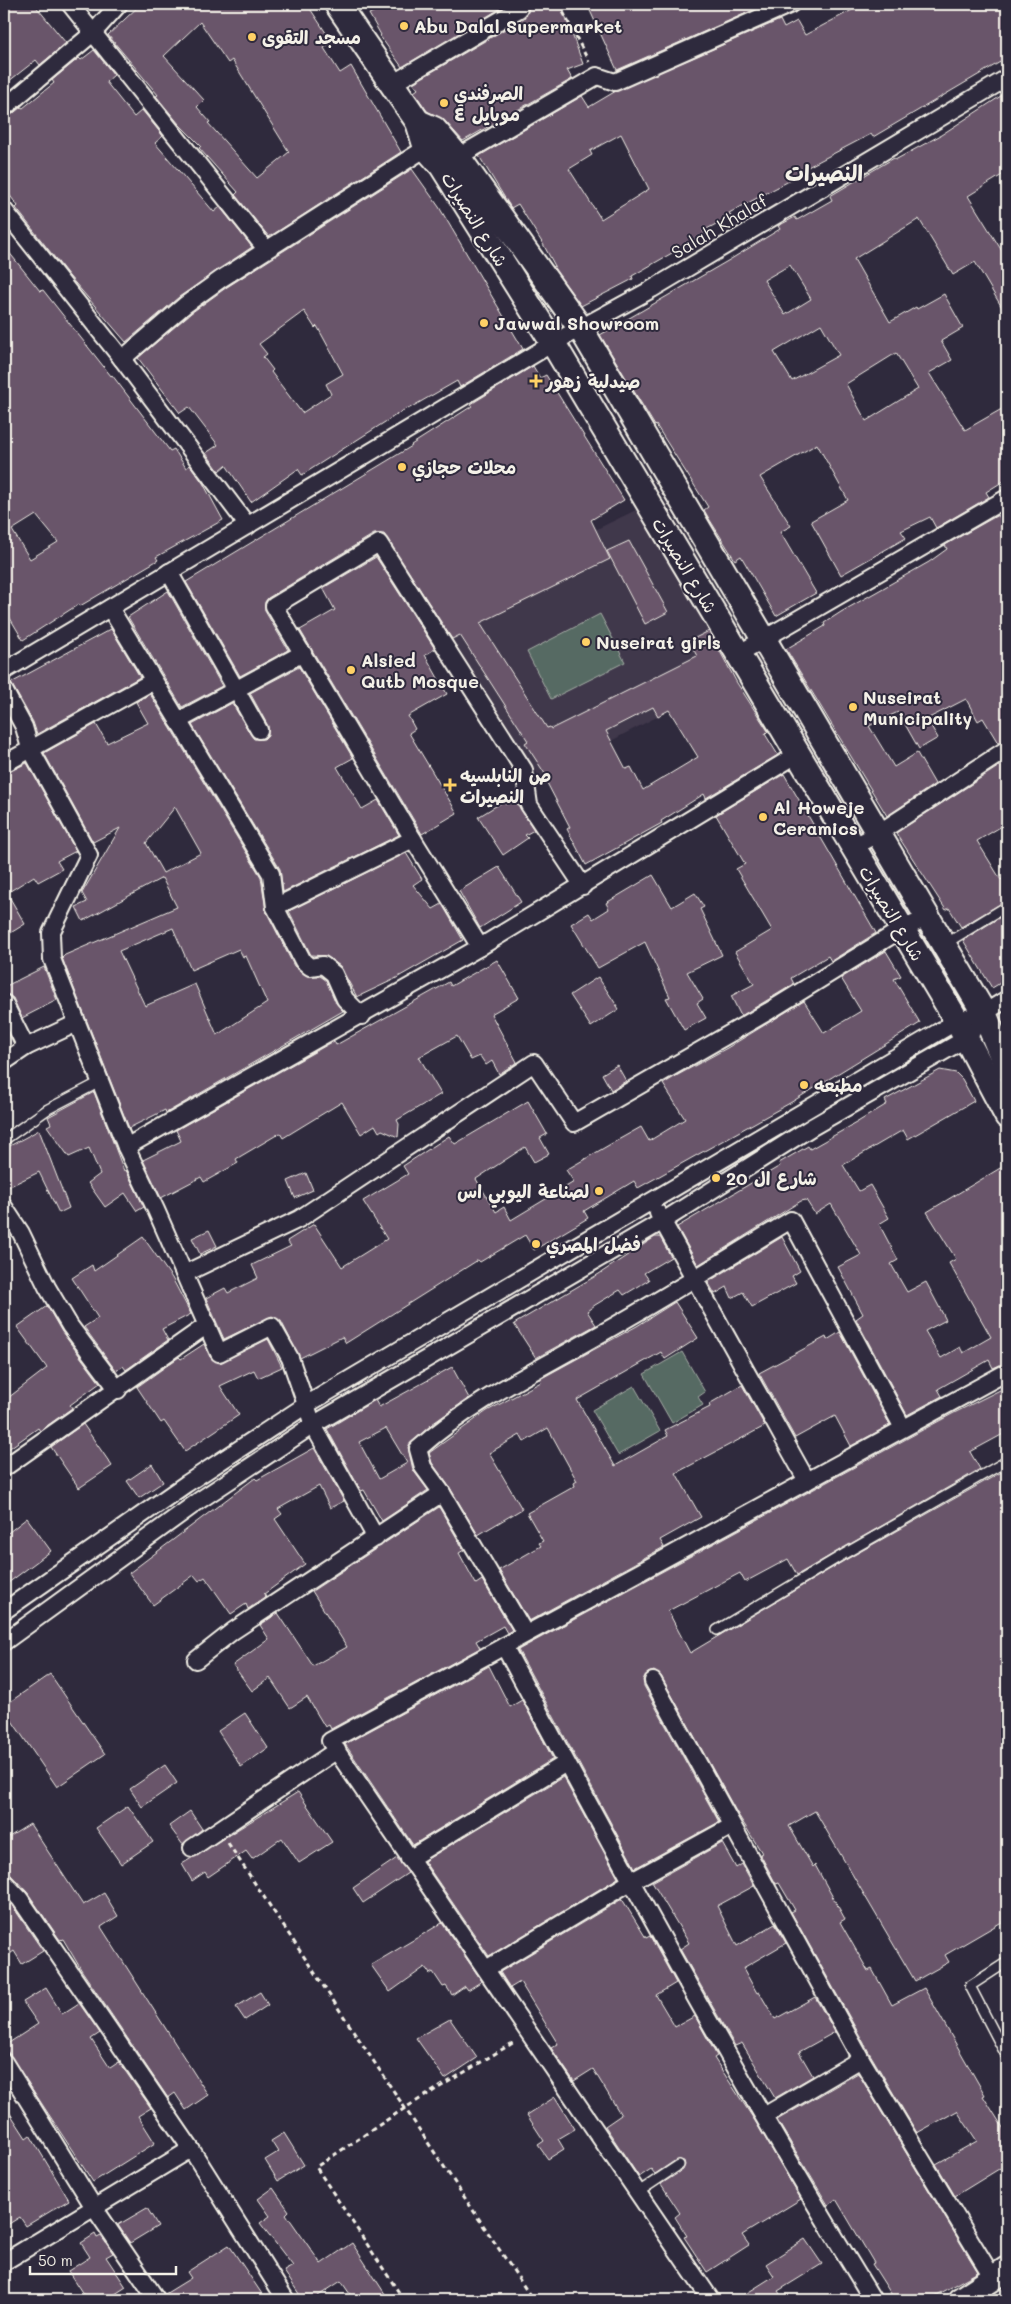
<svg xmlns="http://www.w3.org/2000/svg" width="1011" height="2304" font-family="Mali,'Playpen Sans Arabic',sans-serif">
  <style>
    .built { fill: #40374b }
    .green { fill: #576b64; stroke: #a6aea6 }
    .building { fill: #69546b; stroke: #f4f1e8; fill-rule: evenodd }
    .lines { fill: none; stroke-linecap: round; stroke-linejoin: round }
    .lane-casing { stroke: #f4f1e8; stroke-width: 12 }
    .street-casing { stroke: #f4f1e8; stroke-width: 20 }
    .secondary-casing { stroke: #f4f1e8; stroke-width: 28 }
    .path { stroke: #f4f1e8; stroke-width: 3; stroke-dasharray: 5 4; stroke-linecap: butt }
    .lane { stroke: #2f2a3d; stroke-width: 9 }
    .street { stroke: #2f2a3d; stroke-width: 16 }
    .secondary { stroke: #2f2a3d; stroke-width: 24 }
    .poi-dot { fill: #ffd166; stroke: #2f2a3d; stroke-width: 2 }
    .labels { text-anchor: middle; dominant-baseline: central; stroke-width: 4; stroke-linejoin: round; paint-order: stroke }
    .poi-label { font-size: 18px; font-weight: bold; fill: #f4f1e8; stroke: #2f2a3d; text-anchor: start }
    .street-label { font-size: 18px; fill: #f4f1e8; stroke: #2f2a3d }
    .district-label { font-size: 22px; font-weight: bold; fill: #f4f1e8; stroke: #2f2a3d }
  </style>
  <rect width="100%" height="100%" fill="#2f2a3d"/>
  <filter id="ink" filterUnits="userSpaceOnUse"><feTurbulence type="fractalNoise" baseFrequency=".02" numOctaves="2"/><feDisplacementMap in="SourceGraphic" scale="10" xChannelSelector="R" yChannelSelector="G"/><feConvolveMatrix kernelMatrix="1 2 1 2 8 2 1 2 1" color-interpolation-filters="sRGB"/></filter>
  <g filter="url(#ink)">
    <path class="built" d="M638 509 739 674 540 778 433 609Z"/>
    <g class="green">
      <path d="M600 614 625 662 551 699 527 652Z"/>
      <path d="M682 1352 705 1392 698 1397 703 1405 672 1423 644 1374Z"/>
      <path d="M634 1386 660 1431 618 1455 592 1410Z"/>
    </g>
    <g class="building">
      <path d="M4 4H34L66 43 40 65 36 60 4 85 9 91 4 95Z"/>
      <path d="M141 4H307L332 42 324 48 340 73 351 66 401 152 269 237 235 195 238 192 199 148 201 146 179 124 156 96 158 95 108 35ZM200 22 228 63 232 60 289 152 257 178 208 123 210 122 197 107 204 100 164 56Z"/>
      <path d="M377 4H508L402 67 380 36 381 35 369 14 379 9Z"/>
      <path d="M527 4H561L583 64 567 70 572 79 463 141 444 120 427 111 414 92 418 89 413 83 524 18 529 9Z"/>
      <path d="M587 4H604L606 9 617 4H767L617 70Z"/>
      <path d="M848 4H1007V58L873 137 871 134 804 169 806 172 729 213 731 216 703 231 705 234 632 276 633 279 581 306 553 267 555 266 543 244 518 204 511 208 479 156 582 96 589 107 616 91 780 20 784 28 797 21 805 35 852 10ZM621 134 649 189 601 219 569 169 592 155 590 151Z"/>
      <path d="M94 50 114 75 106 82 134 117 142 110 163 136 155 143 214 212 220 207 252 247 179 297 126 342 69 276 16 208 18 206 4 188V118L10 116 21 107 23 108 54 83 52 80 79 58 81 60Z"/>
      <path d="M1007 92V172L968 196 1002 251 1007 248V316L975 262 953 275 919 219 854 259 890 322 916 307 917 309 944 294 963 328 941 341 952 360 929 373 965 430 1007 406V479L986 492 989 497 936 528 930 517 901 531 906 538 841 575 811 521 848 500 817 444 760 477 791 526 780 532 816 593 776 616 741 556 735 560 708 517 704 510 708 507 656 425 655 426 600 335 731 259 780 229 778 226 795 217 797 220 832 200 830 196 894 158 895 160 941 135ZM790 265 811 299 785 315 764 280ZM821 324 839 355 792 381 774 352ZM896 353 918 389 866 421 846 384Z"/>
      <path d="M412 169 439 207 523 349 460 387 457 381 408 409 407 408 302 475 298 469 251 502 226 465 219 471 206 453 218 445 189 407 180 413 138 358 191 313 227 287ZM304 311 315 328 317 326 343 374 326 384 331 394 302 413 271 372 273 370 263 357 267 354 259 344Z"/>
      <path d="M4 246 40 291 43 290 111 376 112 375 170 451 174 449 186 468 190 465 203 483 223 520 156 557 158 560 80 606 79 604 23 640 4 608ZM36 515 58 542 30 559 12 530Z"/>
      <path d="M533 366 540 378 546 375 624 500 591 520 610 559 480 623 547 728 550 727 551 729 697 656 689 641 709 631 737 683 768 731 765 734 778 755 706 798 704 794 661 821 662 823 586 865 567 829 570 827 546 781 549 780 525 743 528 741 460 635 452 639 384 534H374L268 598 265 602V611L288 650 240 676 186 582 412 446 411 445 472 406 471 404ZM653 707 658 716 669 710 698 757 643 790 631 767 626 769 606 731Z"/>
      <path d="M1007 514V739L998 743 983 718 978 721 966 699 927 719 938 738 919 749 898 712 869 726 894 767 917 753 935 784 887 816 786 649 825 626 824 623 841 612 929 562 947 549 945 545 998 515 1000 518Z"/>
      <path d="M629 541 668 612 645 624 607 551Z"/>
      <path d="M376 557 435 649 425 655 447 694 408 716 415 729 409 733 457 813 422 834 300 630 335 610 323 588Z"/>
      <path d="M168 591 222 686 182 707 128 617Z"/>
      <path d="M111 629 140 677 37 734 33 722 11 683Z"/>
      <path d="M299 667 353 758 337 767 362 809 378 800 399 835 283 892 280 869 192 725 232 703 251 735 254 739H264L268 735V726L250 693Z"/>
      <path d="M150 694 261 877 266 911 294 966 307 976H320L326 980 336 1003 343 1011 166 1113 165 1110 129 1128 62 958 65 955 177 907 162 878 83 921 76 907 87 902 82 893 120 828 93 842 44 753 96 724 107 743 148 723 136 702ZM175 807 201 853 163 873 146 843ZM173 928 191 970 239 949 243 957 246 956 267 1003 217 1035 195 984 145 1006 119 951Z"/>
      <path d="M1007 761V823L977 841 1001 880 1007 876V900L961 927 949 908 946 910 896 833Z"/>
      <path d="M27 763 76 851 57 861 62 869 38 882 34 876 7 893 25 924 4 937V774Z"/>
      <path d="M784 774 876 933 831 961 828 956 791 978 794 984 741 1016 731 996 754 984 735 952 772 930 736 869 745 864 716 815Z"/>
      <path d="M514 799 534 830 525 835 528 838 503 855 478 817 504 801 506 804Z"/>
      <path d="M406 853 422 879 413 885 433 909 442 904 463 940 393 980 357 997 340 966 326 956 311 955 289 911Z"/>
      <path d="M499 867 521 902 480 928 459 891Z"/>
      <path d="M653 875 672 907 695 893 704 907 700 909 722 955 687 972 703 999 697 1003 706 1018 684 1030 666 998 670 997 645 942 598 968 571 924 589 913 593 919 609 909 606 903Z"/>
      <path d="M1007 913V979L992 988 963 940Z"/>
      <path d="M886 951 901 976 894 979 920 1023 790 1103 638 1188 634 1181 584 1211 588 1218 534 1250 525 1235 480 1262 478 1260 346 1343 342 1337 300 1358 281 1321 272 1316 224 1339 206 1298 225 1288 228 1293 258 1278 252 1265 291 1246 287 1241 314 1224 342 1267 387 1239 363 1201 408 1174 403 1166 449 1136 455 1144 528 1101 547 1134 540 1138 549 1154 534 1162 525 1147 476 1179 496 1212 504 1207 511 1220 574 1182 566 1170 609 1145 641 1127 649 1141 685 1119 663 1084 676 1076 727 1048 804 1001 824 1033 861 1011 841 978Z"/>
      <path d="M497 960 519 998 491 1014 517 1062 499 1074 492 1061 486 1065 480 1056 471 1060 457 1036 419 1057 441 1094 397 1120 399 1124 398 1137 382 1130 379 1132 375 1125 361 1134 342 1102 283 1138 280 1133 236 1159 238 1163 204 1182 201 1177 161 1198 143 1160 181 1141 176 1130 334 1041 336 1045 449 982 451 986Z"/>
      <path d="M44 967 57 1000 22 1018 13 998 4 993V987Z"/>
      <path d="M598 977 619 1009 591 1027 570 995Z"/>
      <path d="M617 1065 626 1081 611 1090 602 1074Z"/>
      <path d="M940 1070 956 1073 962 1079 974 1101 908 1139 903 1130 843 1165 859 1191 870 1185 889 1218 879 1224 898 1260 891 1264 907 1292 926 1282 946 1320 925 1331 941 1358 960 1347 963 1353 991 1337 949 1263 956 1259 927 1212 1007 1164V1362L993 1368 989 1360 938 1389 942 1396 907 1415 856 1319 863 1314 838 1267 861 1255 831 1204 815 1214 806 1200 801 1201 698 1265 677 1227 780 1166 779 1163 808 1146 810 1149 856 1123 887 1104 885 1100Z"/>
      <path d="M94 1092 124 1171 126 1170 144 1207 137 1211 125 1193 105 1207 88 1183 100 1174 89 1148 69 1157 47 1126 51 1124 48 1117Z"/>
      <path d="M39 1130 69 1208 59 1213 39 1172 4 1189V1149Z"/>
      <path d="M306 1173 313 1190 295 1198 288 1181Z"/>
      <path d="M209 1230 217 1246 200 1254 192 1238Z"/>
      <path d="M143 1237 172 1278 191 1314 162 1329 168 1340 126 1370 123 1366 116 1371 84 1327 98 1318 72 1278 92 1265 94 1271Z"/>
      <path d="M655 1237H660L671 1257 644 1273 649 1280 624 1295 620 1290 595 1305 587 1311 596 1325 536 1358 514 1324 599 1274Z"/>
      <path d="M782 1237 800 1271 792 1276 796 1283 752 1307 743 1292 732 1298 727 1287 715 1294 708 1282Z"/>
      <path d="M675 1302 698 1338 665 1359 661 1352 577 1400 615 1466 668 1436 665 1430 710 1407 709 1404 742 1385 765 1426 676 1473 701 1517 660 1540 664 1547 529 1621 499 1570 541 1546 539 1543 543 1541 527 1513 575 1486 574 1483 577 1481 548 1428 524 1442 520 1435 489 1453 522 1509 478 1535 450 1488 432 1463 429 1453 487 1411 541 1382 540 1379 637 1326Z"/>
      <path d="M47 1306 62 1332 100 1383 70 1405 72 1408 40 1431 38 1428 4 1452V1401L47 1368 17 1327Z"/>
      <path d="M840 1332 890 1425 851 1446 835 1416 795 1438 759 1373 826 1337 827 1340Z"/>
      <path d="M268 1339 282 1367 258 1378 254 1370 220 1386 239 1415 185 1451 164 1421 161 1423 137 1387 179 1357 181 1359 204 1344 210 1357 219 1363Z"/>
      <path d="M452 1367 469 1398 432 1424 408 1447 413 1470 428 1490 382 1521 364 1490 361 1491 327 1429 375 1400 379 1407ZM386 1428 407 1463 379 1479 359 1442Z"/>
      <path d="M1007 1383V1432L970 1452 980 1469 797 1575 788 1559 745 1582 740 1573 668 1611 690 1653 847 1559 1007 1469V1919L945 1955 949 1962 915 1981 815 1811 789 1826 813 1867 815 1865 845 1919 840 1922 868 1971 872 1969 892 2005 924 1988 985 2095 983 2096 1007 2134V2164L955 2196 936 2164 977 2141 957 2111 917 2133 870 2054 791 1912 795 1910 779 1883 776 1884 760 1854 762 1853 737 1813 661 1676 654 1671 648 1673 643 1680 644 1686 719 1822 635 1868 518 1650 952 1414 1004 1388 1003 1386Z"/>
      <path d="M83 1424 112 1466 79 1488 51 1447Z"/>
      <path d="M314 1448 344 1501 330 1508 319 1486 278 1509 282 1514 275 1519 305 1564 264 1594 266 1597 248 1609 246 1604 231 1614 205 1577 199 1581 194 1575 153 1605 129 1573 255 1478 257 1480Z"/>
      <path d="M152 1464 163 1482 139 1498 127 1481Z"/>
      <path d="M439 1507 464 1550 459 1553 476 1584 482 1580 512 1630 507 1633 503 1626 476 1641 480 1648 331 1729 329 1725 325 1727 307 1697 290 1708 270 1678 252 1691 233 1665 269 1639 260 1625 278 1613 313 1666 347 1647 312 1591Z"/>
      <path d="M27 1518 51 1551 4 1586V1536Z"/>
      <path d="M489 1666 510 1707 522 1700 553 1759 413 1845 345 1744Z"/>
      <path d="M50 1674 105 1754 57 1787 4 1709V1706Z"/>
      <path d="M245 1713 268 1748 241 1767 218 1731Z"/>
      <path d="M165 1765 177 1783 142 1807 130 1789Z"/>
      <path d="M563 1777 618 1878 489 1956 424 1861Z"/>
      <path d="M298 1792 332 1842 299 1863 282 1838 252 1859 246 1851 208 1877 205 1872 192 1881 182 1864Z"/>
      <path d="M128 1806 153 1842 121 1864 96 1828Z"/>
      <path d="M190 1811 202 1829 183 1845 169 1826Z"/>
      <path d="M30 1824 83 1905 104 1893 118 1916 101 1927 208 2095 186 2110 175 2093 168 2098 82 1971 63 1939 60 1940 27 1892 11 1875 4 1872V1840Z"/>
      <path d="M722 1843 736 1868 742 1864 754 1886 717 1906 737 1946 775 1924 786 1943 743 1968 757 1993 759 1992 775 2019 815 1997 835 2032 799 2052 813 2076 775 2098 742 2043 735 2046 680 1949 689 1943 652 1882Z"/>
      <path d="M397 1858 408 1873 363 1903 353 1888Z"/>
      <path d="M622 1899 646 1938 650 1936 676 1983 656 1995 675 2027 695 2016 717 2056 714 2058 757 2124 801 2199 742 2235 749 2245 707 2272 684 2237 687 2236 675 2217 680 2213 661 2184 683 2170 685 2165 684 2161 676 2160 655 2174 651 2169 639 2177 605 2126 621 2115 593 2069 574 2081 551 2048 558 2044 520 1982 510 1988 500 1972Z"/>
      <path d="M11 1904 43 1951 22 1964 14 1951 4 1958V1909Z"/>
      <path d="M442 1923 482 1981 468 1990 465 1986 452 1995 446 1986 443 1987 433 1972 430 1974 425 1967 390 1992 371 1965Z"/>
      <path d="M46 1988 62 2014 79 2003 100 2033 91 2039 110 2068 119 2062 151 2108 138 2116 155 2143 93 2182 4 2046 38 2024 23 2002Z"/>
      <path d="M260 1992 268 2005 245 2020 236 2007Z"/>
      <path d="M450 2019 477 2058 445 2079 416 2038Z"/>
      <path d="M858 2073 978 2272 927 2300H895L872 2264 874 2263 836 2199 828 2205 777 2120Z"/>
      <path d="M555 2097 575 2129 558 2139 564 2149 548 2159 538 2145 544 2141 527 2115Z"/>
      <path d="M4 2104 26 2138 30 2135 69 2200 26 2226 20 2217 4 2227Z"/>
      <path d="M284 2133 304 2165 278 2181 265 2160 278 2152 271 2141Z"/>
      <path d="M273 2188 289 2211 286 2214 321 2264 352 2243 389 2300H354L341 2281 312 2300H303L284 2271 293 2266 260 2223 270 2216 258 2199Z"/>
      <path d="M147 2208 158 2226 130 2243 118 2225Z"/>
      <path d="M95 2234 97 2238 101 2236 113 2253 106 2257 126 2287 106 2300H87L68 2271 90 2257 81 2243Z"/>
      <path d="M805 2239 822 2264 778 2291 784 2300H736L774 2276 766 2264Z"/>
      <path d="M229 2245 266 2300H167L165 2294 191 2278 187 2272Z"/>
    </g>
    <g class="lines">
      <defs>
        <g id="lane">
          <path d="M945 944 1007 906"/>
          <path d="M4 1140 48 1109 100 1082"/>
          <path d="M717 1630 844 1554 1007 1461"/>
          <path d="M1007 1962 970 1986 1007 2057"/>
          <path d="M637 2193 679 2165"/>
        </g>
        <g id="street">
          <path d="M70 4 266 249"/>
          <path d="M392 84 519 9"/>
          <path d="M4 108 93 33 119 4"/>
          <path d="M451 161 597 76 615 82 791 4"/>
          <path d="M4 210 122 359 248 526"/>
          <path d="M122 359 185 305 221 279 426 148"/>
          <path d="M169 572 259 730"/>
          <path d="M110 608 271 874 275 907 303 961 310 967 323 965 334 974 345 999 362 1016"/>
          <path d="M738 654 1007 498"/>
          <path d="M4 671 553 343 652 289 1007 78"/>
          <path d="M4 690 24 727 30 748 89 855 51 933 52 959 126 1147 156 1210 219 1353 272 1326 290 1358 313 1425 376 1538"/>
          <path d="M178 721 303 653"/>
          <path d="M4 764 153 681"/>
          <path d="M853 847 877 834 1007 749"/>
          <path d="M275 907 413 839"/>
          <path d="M480 947 413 839 274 606 379 543 524 770 529 805 583 886"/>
          <path d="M4 1003 26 1047"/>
          <path d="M4 1062 26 1047 77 1023"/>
          <path d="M126 1147 480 947 798 754"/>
          <path d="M4 1207 21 1233 47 1287 70 1326 118 1390"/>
          <path d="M658 1213 807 1481"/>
          <path d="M184 1274 299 1219 534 1063 574 1123 769 1011 902 929 927 918"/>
          <path d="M4 1468 207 1325"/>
          <path d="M4 1611 186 1484 306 1405 957 1021 984 1013 1007 999"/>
          <path d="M525 1633 442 1493 423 1467 418 1449C471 1402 534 1372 595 1337 661 1300 726 1259 791 1220L903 1428"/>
          <path d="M4 1642 200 1500 313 1425 663 1221 812 1127 967 1038 973 1030"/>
          <path d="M504 1646C622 1867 742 2087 873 2300"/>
          <path d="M196 1660 233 1631 442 1493"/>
          <path d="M653 1681 861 2059 993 2278"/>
          <path d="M192 1848 337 1750"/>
          <path d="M409 1859 566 1763"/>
          <path d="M4 1882 20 1899 191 2149 286 2300"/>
          <path d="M486 1969 632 1881 732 1826"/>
          <path d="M4 2062 95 2209 157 2300"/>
          <path d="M764 2116 861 2059"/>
          <path d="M4 2262 191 2149"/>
          <path d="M711 2300 330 1741 1007 1372"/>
        </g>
        <g id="secondary">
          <path d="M337 4 418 122 426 148 442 166 553 343 957 1021 1007 1116"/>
          <path d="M418 122 434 129 458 157 581 329 984 1013 1007 1068"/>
          <path d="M960 2300 1007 2269"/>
        </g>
      </defs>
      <use href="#lane" class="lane-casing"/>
      <use href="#street" class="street-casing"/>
      <use href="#secondary" class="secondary-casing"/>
      <g class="path">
        <path d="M559 4 589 62"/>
        <path d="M228 1843 533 2300"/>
        <path d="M404 2300 316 2167 405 2108 516 2041"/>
      </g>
      <use href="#lane" class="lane"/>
      <use href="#street" class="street"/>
      <use href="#secondary" class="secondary"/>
    </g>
  </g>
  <g class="poi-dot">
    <circle cx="404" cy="26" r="5"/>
    <circle cx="252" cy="37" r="5"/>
    <circle cx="444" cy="103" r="5"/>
    <circle cx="484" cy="323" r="5"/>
    <path d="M533.5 373.5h5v5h5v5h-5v5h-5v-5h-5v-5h5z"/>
    <circle cx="402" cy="467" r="5"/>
    <circle cx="586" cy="642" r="5"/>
    <circle cx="351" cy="670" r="5"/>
    <circle cx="853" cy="707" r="5"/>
    <path d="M447.5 777.5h5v5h5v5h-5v5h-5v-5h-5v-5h5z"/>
    <circle cx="763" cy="817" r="5"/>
    <circle cx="804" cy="1085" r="5"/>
    <circle cx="716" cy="1178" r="5"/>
    <circle cx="599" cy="1191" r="5"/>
    <circle cx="536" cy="1244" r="5"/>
  </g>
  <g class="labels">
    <g class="poi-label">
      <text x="414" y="26">Abu Dalal Supermarket</text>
      <text x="262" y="37">مسجد التقوى</text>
      <text x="454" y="93">الصرفندي<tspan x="454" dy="21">موبايل ٤</tspan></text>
      <text x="494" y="323">Jawwal Showroom</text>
      <text x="546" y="381">صيدلية زهور</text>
      <text x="412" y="467">محلات حجازي</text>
      <text x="596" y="642">Nuseirat girls</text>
      <text x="361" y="660">Alsied<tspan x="361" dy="21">Qutb Mosque</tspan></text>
      <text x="863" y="697">Nuseirat<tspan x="863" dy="21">Municipality</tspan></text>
      <text x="460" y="775">ص النابلسيه<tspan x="460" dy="21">النصيرات</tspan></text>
      <text x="773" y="807">Al Howeje<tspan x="773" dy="21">Ceramics</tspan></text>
      <text x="814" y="1085">مطبعه</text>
      <text x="726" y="1178">شارع ال 20</text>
      <text x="589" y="1191" text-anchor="end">لصناعة اليوبي اس</text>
      <text x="546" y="1244">فضل المصري</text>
    </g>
    <g class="street-label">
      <text transform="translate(475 219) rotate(58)">شارع النصيرات</text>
      <text transform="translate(719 226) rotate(-31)">Salah Khalaf</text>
      <text transform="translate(685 565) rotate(59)">شارع النصيرات</text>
      <text transform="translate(892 913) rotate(59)">شارع النصيرات</text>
    </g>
    <g class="district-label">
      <text x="824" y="172">النصيرات</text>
    </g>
  </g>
  <rect width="1011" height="2304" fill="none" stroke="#2f2a3d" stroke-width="20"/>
  <rect x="10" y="10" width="991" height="2284" fill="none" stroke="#f4f1e8" stroke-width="2" filter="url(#ink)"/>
  <path d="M30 2266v8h146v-8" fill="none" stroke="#f4f1e8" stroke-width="2.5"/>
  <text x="38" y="2266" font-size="15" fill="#f4f1e8" stroke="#2f2a3d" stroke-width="4" paint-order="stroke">50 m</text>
</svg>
